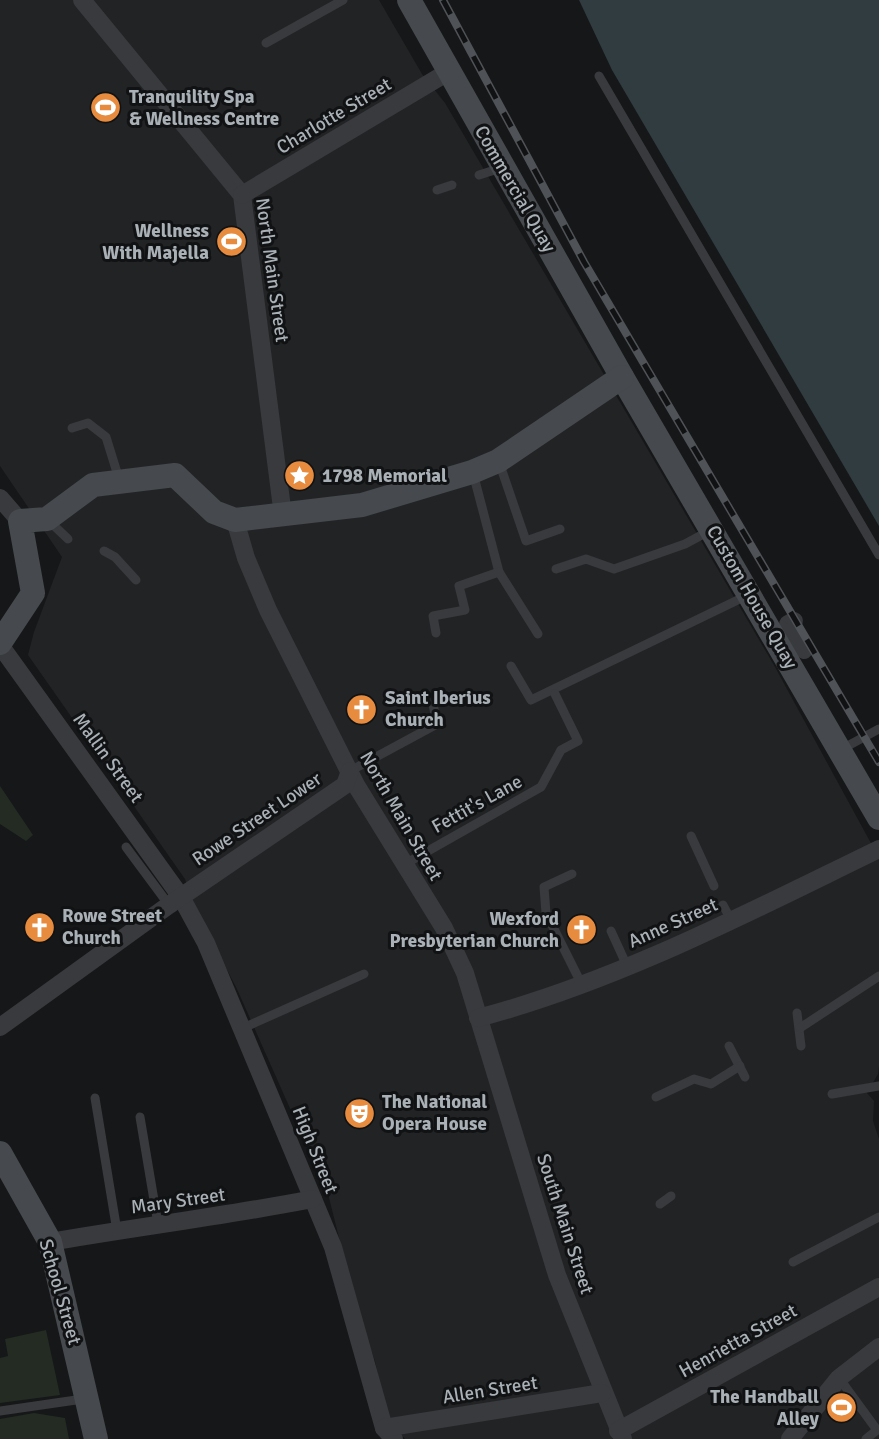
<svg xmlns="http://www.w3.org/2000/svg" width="879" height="1439" font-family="Signika,sans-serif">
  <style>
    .built { fill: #222325 }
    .green { fill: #232b23 }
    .water { fill: #303c40 }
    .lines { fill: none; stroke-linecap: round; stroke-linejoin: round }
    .lane { stroke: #383a3d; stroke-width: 9 }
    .street { stroke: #383a3d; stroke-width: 18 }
    .secondary { stroke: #46494d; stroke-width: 24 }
    .rail-casing { stroke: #4f5256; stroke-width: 8 }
    .rail { stroke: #111213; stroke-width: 5; stroke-dasharray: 16; stroke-linecap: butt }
    .labels { text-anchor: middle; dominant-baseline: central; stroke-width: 6; stroke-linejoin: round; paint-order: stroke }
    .poi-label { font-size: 19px; font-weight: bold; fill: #a9b1b7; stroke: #111213; text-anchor: start }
    .street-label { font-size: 19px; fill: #a9b1b7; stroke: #111213 }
  </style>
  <rect width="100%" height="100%" fill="#161718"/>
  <path class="built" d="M0 0H379L422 74 445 103 775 667 879 858V1066L878 1074 867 1093 874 1101 873 1121 879 1139V1439H405L387 1417 375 1361 359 1317 321 1166 316 1167 237 989 193 905 185 879 28 655 34 632 62 557 0 466Z"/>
  <g class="green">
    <path d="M0 786 33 835 26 841 0 824Z"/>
    <path d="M46 1330 60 1395 0 1403V1358L8 1356 5 1339Z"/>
    <path d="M34 1413 65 1418 69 1439H0V1419Z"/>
  </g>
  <path class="water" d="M579 0H879V526L612 70Z"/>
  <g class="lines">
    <g class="lane">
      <path d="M266 43 343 0"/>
      <path d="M599 76 879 555"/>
      <path d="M479 175 501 168"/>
      <path d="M437 190 452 185"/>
      <path d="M72 428 88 423 106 437 119 479"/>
      <path d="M499 462 526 541 560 529"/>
      <path d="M473 473 499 572 538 634"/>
      <path d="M48 520 68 539"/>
      <path d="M104 551 115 557 136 580"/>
      <path d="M556 569 586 559 614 569 685 544 711 530"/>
      <path d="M436 633 433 616 465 610 459 586 499 572"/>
      <path d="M511 666 531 700 746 596"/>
      <path d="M842 749 879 729"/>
      <path d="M350 771 437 724 433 704"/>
      <path d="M691 836 714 886"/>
      <path d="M126 847 169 905"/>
      <path d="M405 864 541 787 561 750 578 741 555 694"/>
      <path d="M572 874 544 887 546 913 582 985"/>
      <path d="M723 905 731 920"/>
      <path d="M611 931 627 966"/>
      <path d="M797 1013 801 1046"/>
      <path d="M243 1028 364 974"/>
      <path d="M800 1028 879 976"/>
      <path d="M729 1046 745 1077"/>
      <path d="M832 1094 879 1086"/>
      <path d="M656 1097 694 1079 711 1084 740 1066"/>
      <path d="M95 1098 117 1231"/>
      <path d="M140 1117 158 1224"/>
      <path d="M660 1204 671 1196"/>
      <path d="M793 1262 879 1217"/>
      <path d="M839 1378 877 1430 866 1439"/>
      <path d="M0 1411 83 1399"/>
    </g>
    <g class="street">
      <path d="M82 0 242 195 283 516"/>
      <path d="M242 195 448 72"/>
      <path d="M0 498 20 521"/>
      <path d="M235 520 246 558 268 610 356 785 444 928 465 973 557 1275 623 1439"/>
      <path d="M794 621 788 624 804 650"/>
      <path d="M0 645 181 897 206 943 333 1247 384 1428 394 1439"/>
      <path d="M478 1018C618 981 749 912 879 849"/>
      <path d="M0 1027 169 905 345 785 350 771"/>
      <path d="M50 1242C137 1227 225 1216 313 1199"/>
      <path d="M384 1428 602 1393"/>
      <path d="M618 1431 879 1287"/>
      <path d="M790 1439 839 1378 879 1347"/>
    </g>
    <g class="secondary">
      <path d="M409 0 622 377 879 818"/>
      <path d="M0 643 33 593 20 521 47 519 93 485 175 475 214 512 235 520 362 505 472 472 498 461 622 377"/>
      <path d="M0 1153 50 1242 96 1439"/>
    </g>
    <defs>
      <path id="rail" d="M443 0 584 262 879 762"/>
    </defs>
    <use href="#rail" class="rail-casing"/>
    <use href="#rail" class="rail"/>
  </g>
  <defs>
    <symbol id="stadium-disc" viewBox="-11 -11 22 22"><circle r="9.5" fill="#e78c3f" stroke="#111213"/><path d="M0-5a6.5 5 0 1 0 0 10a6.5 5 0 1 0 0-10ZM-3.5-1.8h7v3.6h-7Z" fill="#fff"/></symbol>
    <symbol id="sight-disc" viewBox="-11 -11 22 22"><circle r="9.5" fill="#e78c3f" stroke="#111213"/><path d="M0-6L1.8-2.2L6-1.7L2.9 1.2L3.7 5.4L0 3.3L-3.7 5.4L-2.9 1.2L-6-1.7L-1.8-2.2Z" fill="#fff"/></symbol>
    <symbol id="church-disc" viewBox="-11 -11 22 22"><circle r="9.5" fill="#e78c3f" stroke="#111213"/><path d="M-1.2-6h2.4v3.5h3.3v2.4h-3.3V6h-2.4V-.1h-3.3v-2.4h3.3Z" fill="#fff"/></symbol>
    <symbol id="theatre-disc" viewBox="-11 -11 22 22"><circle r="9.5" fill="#e78c3f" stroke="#111213"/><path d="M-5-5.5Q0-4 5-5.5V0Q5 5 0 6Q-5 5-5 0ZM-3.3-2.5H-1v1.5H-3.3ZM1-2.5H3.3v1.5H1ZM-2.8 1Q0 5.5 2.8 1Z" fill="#fff"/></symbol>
  </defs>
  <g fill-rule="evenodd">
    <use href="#stadium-disc" x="88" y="90" width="35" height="35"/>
    <use href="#stadium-disc" x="214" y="224" width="35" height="35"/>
    <use href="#sight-disc" x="282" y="458" width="35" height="35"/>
    <use href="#church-disc" x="344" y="692" width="35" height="35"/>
    <use href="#church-disc" x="22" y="910" width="35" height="35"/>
    <use href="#church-disc" x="564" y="912" width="35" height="35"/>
    <use href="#theatre-disc" x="342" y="1096" width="35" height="35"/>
    <use href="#stadium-disc" x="824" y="1390" width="35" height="35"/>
  </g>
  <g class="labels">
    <g class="poi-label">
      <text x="129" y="97">Tranquility Spa<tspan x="129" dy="22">&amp; Wellness Centre</tspan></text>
      <text x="209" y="231" text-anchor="end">Wellness<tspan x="209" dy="22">With Majella</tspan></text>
      <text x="322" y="476">1798 Memorial</text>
      <text x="385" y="698">Saint Iberius<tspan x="385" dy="22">Church</tspan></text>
      <text x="62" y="916">Rowe Street<tspan x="62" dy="22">Church</tspan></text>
      <text x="559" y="919" text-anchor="end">Wexford<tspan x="559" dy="22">Presbyterian Church</tspan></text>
      <text x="382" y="1102">The National<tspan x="382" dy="22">Opera House</tspan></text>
      <text x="819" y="1397" text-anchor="end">The Handball<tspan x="819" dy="22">Alley</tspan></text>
    </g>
    <g class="street-label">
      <text transform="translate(334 116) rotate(-31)">Charlotte Street</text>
      <text transform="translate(515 189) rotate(60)">Commercial Quay</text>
      <text transform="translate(272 270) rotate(82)">North Main Street</text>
      <text transform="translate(752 597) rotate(60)">Custom House Quay</text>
      <text transform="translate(108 758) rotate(54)">Mallin Street</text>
      <text transform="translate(477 804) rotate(-29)">Fettit's Lane</text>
      <text transform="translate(401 816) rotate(60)">North Main Street</text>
      <text transform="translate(257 819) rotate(-34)">Rowe Street Lower</text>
      <text transform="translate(673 923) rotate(-24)">Anne Street</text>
      <text transform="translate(315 1150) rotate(68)">High Street</text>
      <text transform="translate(178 1201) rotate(-8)">Mary Street</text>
      <text transform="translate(565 1224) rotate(72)">South Main Street</text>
      <text transform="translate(60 1292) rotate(74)">School Street</text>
      <text transform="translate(738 1341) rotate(-29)">Henrietta Street</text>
      <text transform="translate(490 1390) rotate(-9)">Allen Street</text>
    </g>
  </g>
</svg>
